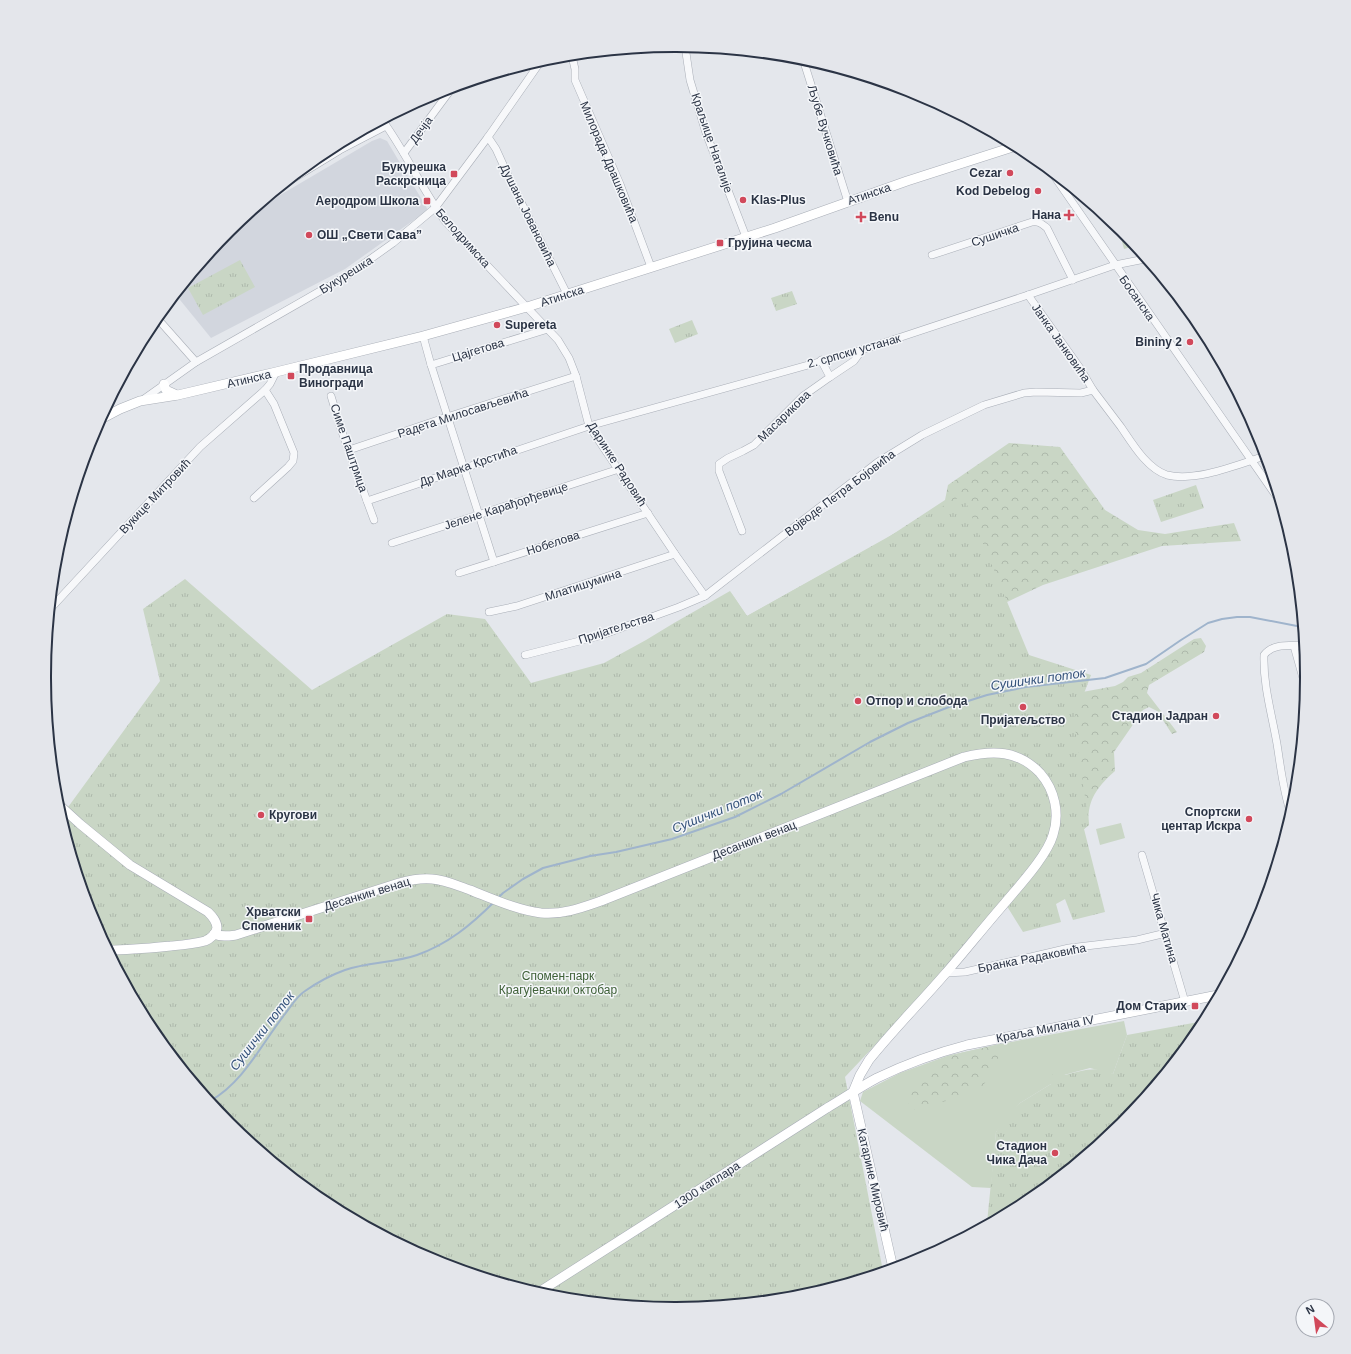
<svg xmlns="http://www.w3.org/2000/svg" width="1351" height="1354" font-family="Arial,sans-serif">
  <style>
    .built { fill: #d2d6de }
    .green { fill: #c9d6c5 }
    .forest { fill: url(#forest-crowns) }
    .park { fill: url(#park-tufts) }
    .lines { fill: none; stroke-linecap: round; stroke-linejoin: round }
    .stream { stroke: #9fb4cc; stroke-width: 2 }
    .street-casing { stroke: #a9aeb7; stroke-width: 8 }
    .secondary-casing { stroke: #a9aeb7; stroke-width: 10 }
    .street { stroke: #f7f8fa; stroke-width: 7 }
    .secondary { stroke: #fff; stroke-width: 9 }
    .poi-dot { fill: #d1495b; stroke: #f4f6f9; stroke-width: 1.5 }
    .labels { text-anchor: middle; dominant-baseline: central; stroke-width: 3; stroke-linejoin: round; paint-order: stroke }
    .street-label { font-size: 12px; fill: #2b3445; stroke: #f4f6f9 }
    .poi-label { font-size: 12px; font-weight: bold; fill: #2b3445; stroke: #f4f6f9; text-anchor: end }
    .park-label { font-size: 12px; fill: #3f6138; stroke: #f4f6f9 }
    .water-label { font-size: 13px; font-style: italic; fill: #34527a; stroke: #f4f6f9 }
    .rim { fill: none; stroke: #2b3445; stroke-width: 2 }
  </style>
  <defs>
    <pattern id="forest-crowns" width="20" height="18" patternUnits="userSpaceOnUse"><rect width="20" height="18" fill="#c9d6c5"/><path d="M2 6a3 3 0 1 1 6 0M12 15a3 3 0 1 1 6 0" fill="none" stroke="#adb8ab"/></pattern>
    <pattern id="park-tufts" width="24" height="20" patternUnits="userSpaceOnUse"><rect width="24" height="20" fill="#c9d6c5"/><path d="M3 7l-1-3M5 7V3M7 7l1-3M15 17l-1-3M17 17v-4M19 17l1-3" fill="none" stroke="#adb8ab"/></pattern>
  </defs>
  <rect width="100%" height="100%" fill="#e4e7ec"/>
  <path class="built" d="M380 138 387 141 428 210 345 269 211 338 176 295 229 230 252 212 265 204 372 141Z"/>
  <g class="green">
    <path d="M1118 227 1135 246 1124 249Z"/>
    <path d="M1121 823 1125 838 1100 845 1096 829Z"/>
    <path d="M1124 1021 1127 1035 1113 1074 1090 1068 1064 1075 1051 1084 1020 1103 996 1132 991 1188 972 1187 860 1101 863 1092 900 1073 947 1056 1000 1044Z"/>
  </g>
  <g class="forest">
    <path d="M1009 443 1060 447 1105 510 1138 530 1165 534 1234 523 1241 541 1162 546 1043 585 984 613 797 708 730 591 747 616 884 540 945 500 948 485Z"/>
    <path d="M1201 638 1206 646 1204 652 1149 685 1147 693 1177 732 1172 734 1157 711 1149 707 1143 710 1114 752 1115 771C1098 786 1086 801 1089 825L1084 829 1067 717 1077 693 1115 686 1123 682 1128 677 1141 673 1194 639Z"/>
    <path d="M1000 1044 997 1067 981 1088 950 1100 908 1111 910 1092 927 1078 947 1056Z"/>
  </g>
  <g class="park">
    <path d="M240 260 255 287 203 315 188 288Z"/>
    <path d="M792 291 797 304 776 311 771 298Z"/>
    <path d="M692 320 698 334 675 343 669 329Z"/>
    <path d="M1196 485 1204 508 1161 522 1153 500Z"/>
    <path d="M963 495 1029 655 1091 675 1074 720 1089 825 1084 829 1105 912 1073 920 1065 899 1056 904 1061 922 1023 932 1005 903 973 941 845 1077 883 1271 798 1296 675 1308 552 1296 434 1260 324 1202 229 1123 150 1028 92 918 61 816 63 814 160 681 143 609 185 579 312 690 447 614 485 619 531 683 604 663 646 640 674 623 730 591 747 616Z"/>
    <path d="M1204 1021 1200 1028 1122 1124 1026 1202 987 1223 996 1132 1004 1119 1020 1103 1051 1084 1053 1071 1060 1069 1065 1075C1081 1071 1097 1065 1113 1074L1127 1035Z"/>
  </g>
  <g class="lines">
    <g class="stream">
      <path d="M498 898 503 893 523 879 543 868 590 856 616 852 672 839 735 817 781 794 870 742 908 723 949 707 987 695 1026 687 1105 678 1146 664 1181 640 1208 623 1222 619 1237 617H1250L1302 627"/>
      <path d="M210 1101C244 1082 262 1043 285 1014 291 1006 297 996 305 991 318 982 331 975 345 970 368 962 394 963 417 955 448 944 471 925 494 902"/>
    </g>
    <defs>
      <g id="street">
        <path d="M685 46 690 80 706 133 746 237"/>
        <path d="M572 56 575 69V80L620 184 651 267"/>
        <path d="M803 59 848 202"/>
        <path d="M383 121C406 153 422 189 445 221L558 340 569 358 576 376 589 426 675 554 705 596"/>
        <path d="M488 137 496 149 512 184 567 294"/>
        <path d="M404 153 452 88"/>
        <path d="M1052 173 1279 500"/>
        <path d="M286 183 340 150 386 126"/>
        <path d="M932 255 1032 222C1039 221 1042 224 1047 228L1073 280"/>
        <path d="M1028 295 1080 368 1093 390"/>
        <path d="M157 318 196 362"/>
        <path d="M423 336 431 365 494 562"/>
        <path d="M431 365 548 329"/>
        <path d="M830 377 854 361 862 350"/>
        <path d="M331 396 342 432 367 501"/>
        <path d="M141 401 196 362 348 275 393 243 435 208 488 137 541 61"/>
        <path d="M349 450 447 417 576 376"/>
        <path d="M254 498 288 467 293 461 294 453 274 404 265 390"/>
        <path d="M374 520 367 501 589 426 862 350 1028 295 1115 265 1145 259"/>
        <path d="M742 531 719 471V464L728 458 743 451 754 445 803 396 830 377 821 360"/>
        <path d="M392 543 619 469"/>
        <path d="M459 573 648 513"/>
        <path d="M51 608 200 447 265 390 270 384 276 372"/>
        <path d="M489 612 517 606 675 554"/>
        <path d="M1294 646 1306 689"/>
        <path d="M525 655 599 636 679 607 705 596 878 462 922 435 984 405 1024 393 1036 392 1081 393 1093 390C1102 402 1112 415 1121 427 1132 443 1147 469 1167 475 1196 482 1237 465 1265 456"/>
        <path d="M1291 814C1283 791 1281 769 1277 744 1272 715 1263 685 1264 655 1273 643 1290 646 1304 645"/>
        <path d="M1142 855 1185 1002"/>
        <path d="M946 973 965 972 1069 948 1137 940 1166 933"/>
      </g>
      <g id="secondary">
        <path d="M164 384 166 390 177 395"/>
        <path d="M101 419 120 409 140 401 178 395 276 372 423 336 527 307 775 228 907 181 1016 146"/>
        <path d="M57 803 80 824 130 865 208 912C212 916 217 921 217 928 216 934 210 939 205 941 194 944 182 945 171 946 150 948 130 950 109 950"/>
        <path d="M214 934C222 937 228 936 236 935L399 883C410 880 421 878 432 879 446 880 458 886 470 890 493 899 517 910 541 913 562 915 581 908 601 901L964 757C993 750 1018 750 1040 773 1055 790 1060 814 1053 835 1047 856 1018 887 1004 904 984 927 965 951 945 974 920 1003 893 1030 869 1060L860 1075 853 1092 893 1268"/>
        <path d="M539 1292 827 1108C844 1098 860 1087 877 1078 906 1064 936 1053 967 1045L1218 995"/>
      </g>
    </defs>
    <use href="#street" class="street-casing"/>
    <use href="#secondary" class="secondary-casing"/>
    <use href="#street" class="street"/>
    <use href="#secondary" class="secondary"/>
  </g>
  <g class="poi-dot">
    <circle cx="1010" cy="173" r="4"/>
    <rect x="450" y="170" width="8" height="8" rx="2"/>
    <circle cx="1038" cy="191" r="4"/>
    <circle cx="743" cy="200" r="4"/>
    <rect x="423" y="197" width="8" height="8" rx="2"/>
    <path d="M1067 209h4v4h4v4h-4v4h-4v-4h-4v-4h4z"/>
    <path d="M859 211h4v4h4v4h-4v4h-4v-4h-4v-4h4z"/>
    <circle cx="309" cy="235" r="4"/>
    <rect x="716" y="239" width="8" height="8" rx="2"/>
    <circle cx="497" cy="325" r="4"/>
    <circle cx="1190" cy="342" r="4"/>
    <rect x="287" y="372" width="8" height="8" rx="2"/>
    <circle cx="858" cy="701" r="4"/>
    <circle cx="1023" cy="707" r="4"/>
    <circle cx="1216" cy="716" r="4"/>
    <circle cx="261" cy="815" r="4"/>
    <circle cx="1249" cy="819" r="4"/>
    <rect x="305" y="915" width="8" height="8" rx="2"/>
    <rect x="1191" y="1002" width="8" height="8" rx="2"/>
    <circle cx="1055" cy="1153" r="4"/>
  </g>
  <g class="labels">
    <g class="street-label">
      <text transform="translate(421 130) rotate(-54)">Дечја</text>
      <text transform="translate(825 130) rotate(73)">Љубе Вучковића</text>
      <text transform="translate(712 143) rotate(71)">Краљице Наталије</text>
      <text transform="translate(609 162) rotate(67)">Милорада Драшковића</text>
      <text transform="translate(869 194) rotate(-19)">Атинска</text>
      <text transform="translate(528 215) rotate(64)">Душана Јовановића</text>
      <text transform="translate(995 235) rotate(-19)">Сушичка</text>
      <text transform="translate(463 238) rotate(48)">Белодримска</text>
      <text transform="translate(346 275) rotate(-32)">Букурешка</text>
      <text transform="translate(562 296) rotate(-18)">Атинска</text>
      <text transform="translate(1137 298) rotate(55)">Босанска</text>
      <text transform="translate(1061 343) rotate(55)">Јанка Јанковића</text>
      <text transform="translate(478 350) rotate(-17)">Цајгетова</text>
      <text transform="translate(854 351) rotate(-16)">2. српски устанак</text>
      <text transform="translate(249 379) rotate(-13)">Атинска</text>
      <text transform="translate(463 413) rotate(-18)">Радета Милосављевића</text>
      <text transform="translate(784 416) rotate(-44)">Масарикова</text>
      <text transform="translate(349 448) rotate(71)">Симе Паштрмца</text>
      <text transform="translate(617 464) rotate(57)">Даринке Радовић</text>
      <text transform="translate(468 466) rotate(-19)">Др Марка Крстића</text>
      <text transform="translate(840 493) rotate(-37)">Војводе Петра Бојовића</text>
      <text transform="translate(155 496) rotate(-47)">Вукице Митровић</text>
      <text transform="translate(506 506) rotate(-18)">Јелене Карађорђевице</text>
      <text transform="translate(553 543) rotate(-18)">Нобелова</text>
      <text transform="translate(583 585) rotate(-18)">Млатишумина</text>
      <text transform="translate(616 628) rotate(-18)">Пријатељства</text>
      <text transform="translate(754 840) rotate(-21)">Десанкин венац</text>
      <text transform="translate(367 894) rotate(-17)">Десанкин венац</text>
      <text transform="translate(1164 928) rotate(74)">Чика Матина</text>
      <text transform="translate(1032 958) rotate(-11)">Бранка Радаковића</text>
      <text transform="translate(1045 1029) rotate(-11)">Краља Милана IV</text>
      <text transform="translate(873 1180) rotate(77)">Катарине Мировић</text>
      <text transform="translate(707 1185) rotate(-33)">1300 каплара</text>
    </g>
    <g class="poi-label">
      <text x="446" y="167">Букурешка<tspan x="446" dy="14">Раскрсница</tspan></text>
      <text x="1002" y="173">Cezar</text>
      <text x="1030" y="191">Kod Debelog</text>
      <text x="751" y="200" text-anchor="start">Klas-Plus</text>
      <text x="419" y="201">Аеродром Школа</text>
      <text x="1061" y="215">Нана</text>
      <text x="869" y="217" text-anchor="start">Benu</text>
      <text x="317" y="235" text-anchor="start">ОШ „Свети Сава”</text>
      <text x="728" y="243" text-anchor="start">Грујина чесма</text>
      <text x="505" y="325" text-anchor="start">Supereta</text>
      <text x="1182" y="342">Bininy 2</text>
      <text x="299" y="369" text-anchor="start">Продавница<tspan x="299" dy="14">Виногради</tspan></text>
      <text x="866" y="701" text-anchor="start">Отпор и слобода</text>
      <text x="1208" y="716">Стадион Јадран</text>
      <text x="1023" y="720" text-anchor="middle">Пријатељство</text>
      <text x="1241" y="812">Спортски<tspan x="1241" dy="14">центар Искра</tspan></text>
      <text x="269" y="815" text-anchor="start">Кругови</text>
      <text x="301" y="912">Хрватски<tspan x="301" dy="14">Споменик</tspan></text>
      <text x="1187" y="1006">Дом Старих</text>
      <text x="1047" y="1146">Стадион<tspan x="1047" dy="14">Чика Дача</tspan></text>
    </g>
    <g class="park-label">
      <text x="558" y="976">Спомен-парк<tspan x="558" dy="14">Крагујевачки октобар</tspan></text>
    </g>
    <g class="water-label">
      <text transform="translate(1038 679) rotate(-8)">Сушички поток</text>
      <text transform="translate(717 811) rotate(-22)">Сушички поток</text>
      <text transform="translate(262 1031) rotate(-52)">Сушички поток</text>
    </g>
  </g>
  <path d="M0 0H1351V1354H0ZM675 52H676A624 624 0 0 1 1300 676V678A624 624 0 0 1 676 1302H675A624 624 0 0 1 51 678V676A624 624 0 0 1 675 52Z" fill="#e4e6eb" fill-rule="evenodd"/>
  <path class="rim" d="M675 52H676A624 624 0 0 1 1300 676V678A624 624 0 0 1 676 1302H675A624 624 0 0 1 51 678V676A624 624 0 0 1 675 52Z"/>
  <g transform="translate(1315 1318) rotate(331)"><circle r="19" fill="#f4f6f9" stroke="#a4a8b1"/>
  <path d="M0-3L7 15L0 10L-7 15Z" fill="#d1495b"/>
  <text y="-6" font-size="11" font-weight="bold" text-anchor="middle" fill="#2b3445">N</text>
  </g>
</svg>
